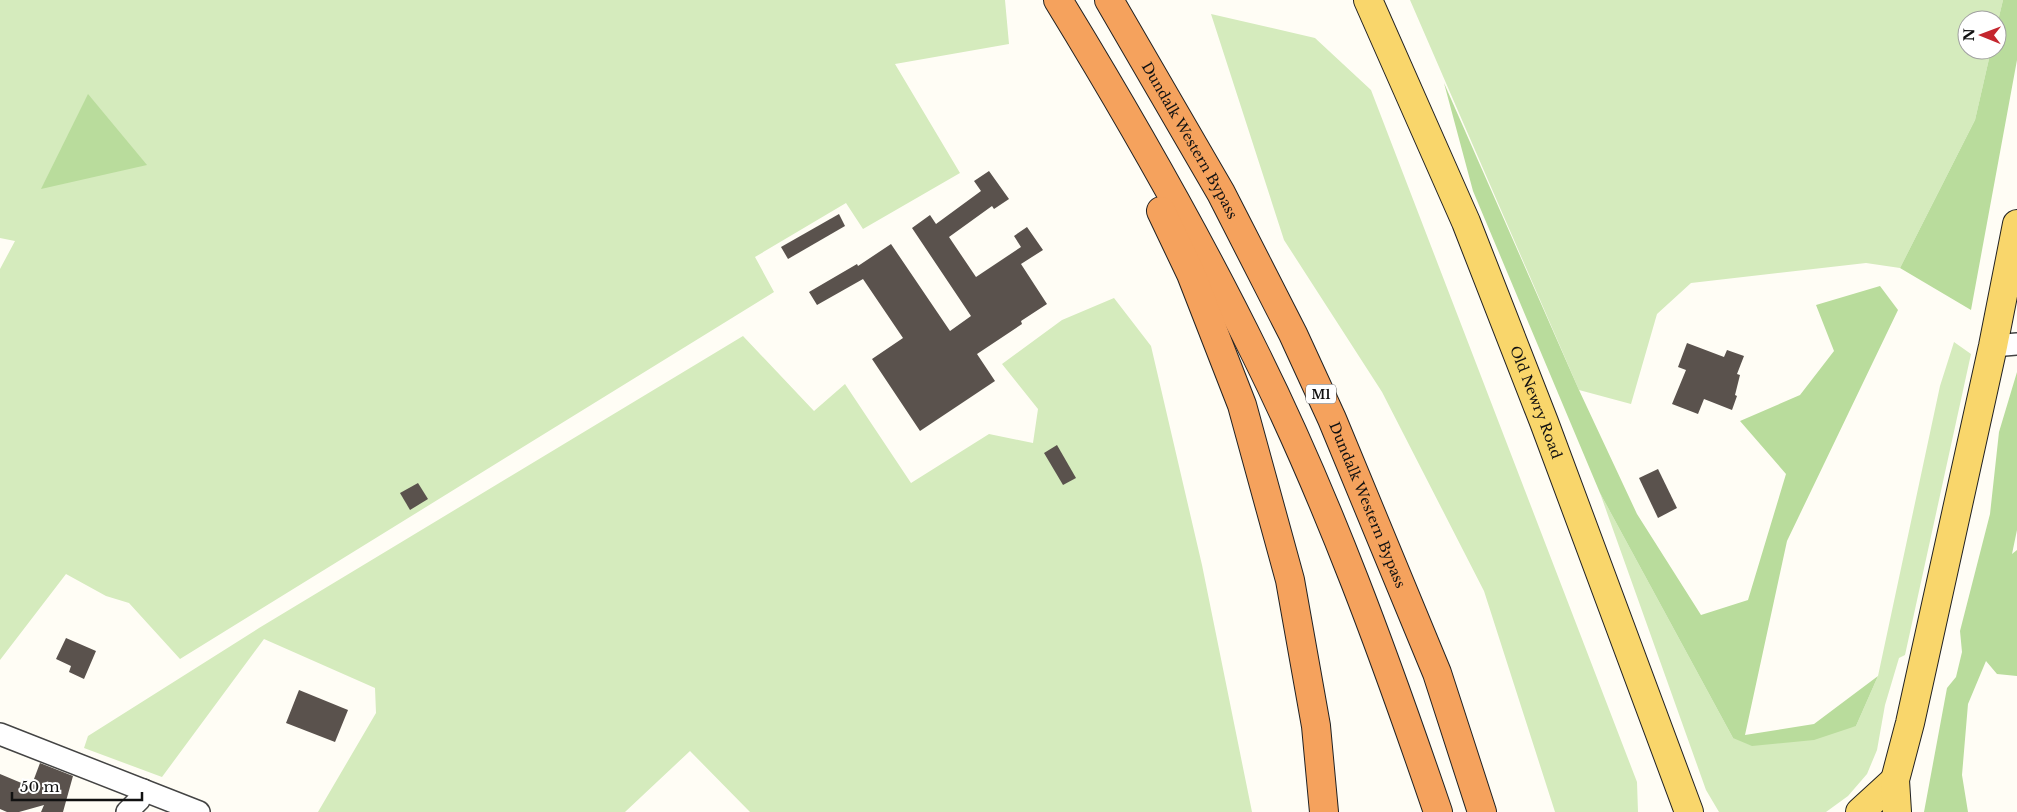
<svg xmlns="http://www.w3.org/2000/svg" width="2017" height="812" font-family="'Libre Baskerville',serif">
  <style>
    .green { fill: #d5ebbd }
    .forest { fill: #b9dc9c }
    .building { fill: #5a524d }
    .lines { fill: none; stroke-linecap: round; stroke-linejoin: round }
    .minor-casing { stroke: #444; stroke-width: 24 }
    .major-casing { stroke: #222; stroke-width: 30 }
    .highway-casing { stroke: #222; stroke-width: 30 }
    .minor { stroke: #fff; stroke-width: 21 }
    .major { stroke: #f9d66b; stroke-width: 28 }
    .highway { stroke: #f5a25d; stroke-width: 28 }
    .labels { text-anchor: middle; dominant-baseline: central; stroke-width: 5; stroke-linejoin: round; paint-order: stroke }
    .shield { fill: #fff; stroke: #585858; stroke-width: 1 }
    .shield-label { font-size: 12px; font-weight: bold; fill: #111 }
    .street-label { font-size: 14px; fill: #111; stroke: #fff }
  </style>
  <rect width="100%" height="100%" fill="#fffdf5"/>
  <g class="green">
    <path d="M0 0H1005L1009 44 895 64 960 173 863 229 846 203 755 257 774 292 180 659 129 603 106 596 66 574 0 660V269L15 241 0 238Z"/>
    <path d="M1410 0H2003L1997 25V20H1967V50H1991L1975 120 1900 268 1866 263 1691 283 1657 314 1631 404 1579 390Z"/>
    <path d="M1211 14 1315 38 1371 90 1637 782 1638 812H1555L1484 591 1382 392 1284 240Z"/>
    <path d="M1114 298 1151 346 1202 565 1252 812H750L690 751 625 812H318L376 713 375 688 264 639 162 777 84 748 88 736 259 628 743 336 814 411 845 384 911 483 989 434 1033 443 1038 409 1002 364 1062 320Z"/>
    <path d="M1954 342 1971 354 1905 655 1899 658 1885 705 1877 750 1867 774 1848 796 1826 812H1719L1706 790 1600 493 1733 738 1856 726 1878 676 1940 386Z"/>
  </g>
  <g class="forest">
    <path d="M2003 0H2017V60L1971 310 1900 268 1975 120 1991 50H1997V25Z"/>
    <path d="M1444 83 1579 390 1637 514 1701 615 1748 600 1786 474 1740 421 1800 395 1834 351 1816 305 1880 286 1898 310 1787 541 1745 735 1814 724 1878 676 1856 726 1814 740 1752 746 1733 738 1600 493 1473 191Z"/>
    <path d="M88 94 147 165 41 189Z"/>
    <path d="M2017 372V530L2012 554 2017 550V676L1997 674 1986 661 1968 704 1962 775 1968 812H1924L1947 688 1956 677 1962 652 1960 631 1990 514 1999 432Z"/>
  </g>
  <g class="building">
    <path d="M989 171 1009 199 994 209 992 206 949 237 976 277 1021 247 1014 236 1027 227 1043 250 1021 264 1047 304 1021 321 1022 324 977 354 995 381 920 431 872 359 903 338 863 279 817 305 809 292 857 264 858 266 891 244 950 331 971 316 912 228 930 215 936 224 981 191 974 181Z"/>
    <path d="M839 214 845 226 788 259 781 247Z"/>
    <path d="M1687 343 1724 357 1727 350 1744 356 1737 374 1740 375 1735 395 1737 396 1732 410 1704 399 1698 414 1672 404 1686 370 1678 367Z"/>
    <path d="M1057 445 1076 478 1063 485 1044 453Z"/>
    <path d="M1658 469 1677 508 1658 518 1639 478Z"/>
    <path d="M418 483 428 499 410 510 400 493Z"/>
    <path d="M66 638 96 651 84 679 69 672 71 666 56 659Z"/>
    <path d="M299 690 348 710 335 742 286 723Z"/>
    <path d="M40 763 73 776 63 812H41L44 805 19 812H7L0 809V774L31 787Z"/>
  </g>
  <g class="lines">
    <defs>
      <g id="minor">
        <path d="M1993 346 2017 344"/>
        <path d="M0 734 199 812"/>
        <path d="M127 812 139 800 143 790"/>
      </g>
      <g id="major">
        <path id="s1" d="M1368 0 1466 222 1544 422 1689 812"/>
        <path d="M1860 812 1895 780"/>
        <path d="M1897 812 1895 780 1910 723 1993 346 2017 224"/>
      </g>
      <g id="highway">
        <path d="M1058 0C1129 116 1196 233 1256 355 1329 502 1385 657 1438 812"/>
        <path id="s2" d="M1109 0 1221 193 1293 334 1332 419 1437 673 1482 812"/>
        <path d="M1161 211 1191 274 1242 405 1290 580 1316 726 1324 812"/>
      </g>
    </defs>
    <use href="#minor" class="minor-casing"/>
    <use href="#major" class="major-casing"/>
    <use href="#highway" class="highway-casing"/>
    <use href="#minor" class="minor"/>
    <use href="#major" class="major"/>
    <use href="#highway" class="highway"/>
  </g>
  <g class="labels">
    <rect class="shield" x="1306" y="384.5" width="30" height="19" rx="4"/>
    <g class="shield-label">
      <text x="1321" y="394">M1</text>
    </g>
    <g class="street-label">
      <text stroke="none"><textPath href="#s2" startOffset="162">Dundalk Western Bypass</textPath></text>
      <text stroke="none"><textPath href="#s1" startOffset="436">Old Newry Road</textPath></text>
      <text stroke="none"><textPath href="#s2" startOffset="568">Dundalk Western Bypass</textPath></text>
    </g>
  </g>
  <g transform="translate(1982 35) rotate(271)"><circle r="24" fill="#ffffff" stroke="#a0a0a0"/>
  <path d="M0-4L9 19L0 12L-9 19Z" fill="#c4262e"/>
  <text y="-8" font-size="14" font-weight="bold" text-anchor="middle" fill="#111111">N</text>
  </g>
  <path d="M12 792v8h130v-8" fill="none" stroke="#111111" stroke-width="2.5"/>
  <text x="20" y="792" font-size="15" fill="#111111" stroke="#ffffff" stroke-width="4" paint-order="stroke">50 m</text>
</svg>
